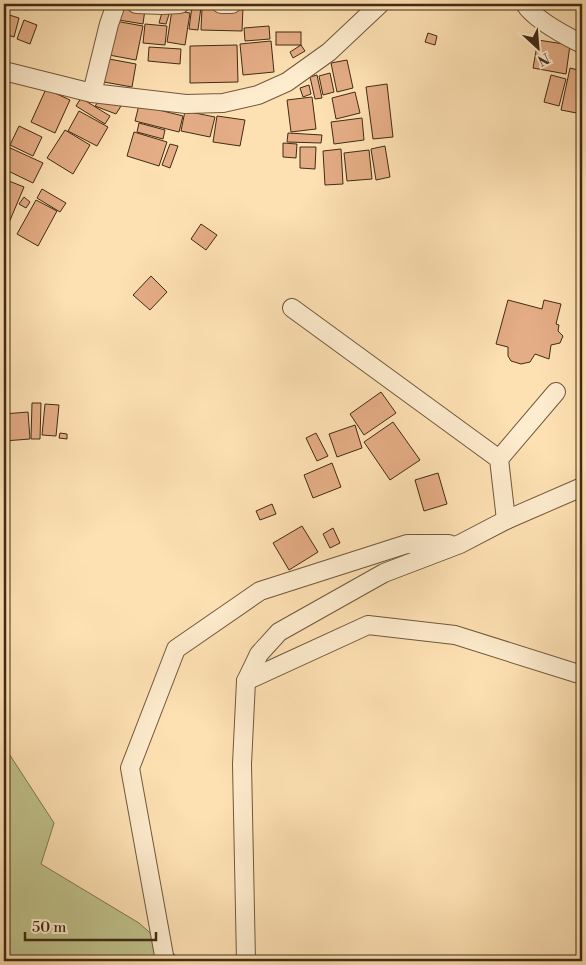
<svg xmlns="http://www.w3.org/2000/svg" width="586" height="965" font-family="'Libre Bodoni',serif">
  <style>
    .green { fill: #c0c38c; stroke: #807750 }
    .building { fill: #e5ad85; stroke: #402b15 }
    .lines { fill: none; stroke-linecap: round; stroke-linejoin: round }
    .street-casing { stroke: #70583c; stroke-width: 20 }
    .street { stroke: #feecce; stroke-width: 18 }
  </style>
  <rect width="100%" height="100%" fill="#fee1b3"/>
  <filter id="stains"><feTurbulence type="fractalNoise" baseFrequency=".004" numOctaves="4"/><feColorMatrix values="0 0 0 0 .2 0 0 0 0 .09 0 0 0 0 .02 0 0 0 .5 -.17"/></filter>
  <radialGradient id="worn" r=".72"><stop offset=".6" stop-color="#630" stop-opacity="0"/><stop offset="1" stop-color="#630" stop-opacity=".3"/></radialGradient>
  <path class="green" d="M4 746 54 823 41 864 139 923 182 961H4Z"/>
  <g class="building">
    <path d="M8 4H28L26 10Z"/>
    <path d="M122 6 145 9 143 24 119 20Z"/>
    <path d="M192 6 201 7 198 30 189 29Z"/>
    <path d="M202 7H243L242 31 201 30Z"/>
    <path d="M163 9 170 11 166 24 159 23Z"/>
    <path d="M172 10 190 13 185 45 167 42Z"/>
    <path d="M6 14 19 18 14 37 4 34V22Z"/>
    <path d="M24 20 37 25 30 44 17 39Z"/>
    <path d="M115 21 143 26 136 60 109 55Z"/>
    <path d="M145 24 167 26 165 45 143 43Z"/>
    <path d="M269 26 270 39 245 41 244 28Z"/>
    <rect x="276" y="32" width="25" height="13"/>
    <path d="M428 33 437 36 435 45 425 42Z"/>
    <path d="M538 40 570 45 566 74 533 68Z"/>
    <path d="M271 41 274 72 243 75 240 44Z"/>
    <path d="M237 45 238 82 190 83V46Z"/>
    <path d="M301 45 305 51 293 58 290 52Z"/>
    <path d="M149 47 181 49 180 64 148 61Z"/>
    <path d="M109 59 136 64 132 87 104 82Z"/>
    <path d="M347 60 353 88 337 92 331 63Z"/>
    <path d="M570 68 582 71V114L561 110Z"/>
    <path d="M330 73 334 92 323 95 319 76Z"/>
    <path d="M317 75 322 98 315 99 310 77Z"/>
    <path d="M551 75 566 79 559 106 544 102Z"/>
    <path d="M387 84 393 137 373 139 366 87Z"/>
    <path d="M309 85 311 94 303 97 300 88Z"/>
    <path d="M46 89 70 100 55 133 31 122Z"/>
    <path d="M355 92 360 113 336 119 332 98Z"/>
    <path d="M312 97 316 129 291 132 287 100Z"/>
    <path d="M81 98 110 116 105 124 76 106Z"/>
    <path d="M99 101 121 106 116 114 95 106Z"/>
    <path d="M139 105 183 116 179 132 135 121Z"/>
    <path d="M79 111 108 127 97 146 68 131Z"/>
    <path d="M185 111 215 117 210 137 181 131Z"/>
    <path d="M217 116 245 120 240 146 213 142Z"/>
    <path d="M362 118 364 140 334 144 331 122Z"/>
    <path d="M139 123 165 130 163 139 137 132Z"/>
    <path d="M19 126 42 137 33 156 10 145Z"/>
    <path d="M65 130 90 145 73 174 47 158Z"/>
    <path d="M134 132 167 142 159 166 127 156Z"/>
    <path d="M288 133 322 135 321 143 287 142Z"/>
    <path d="M283 143 297 144 296 158 283 157Z"/>
    <path d="M170 144 178 146 170 168 162 165Z"/>
    <path d="M6 146 43 163 33 183 4 169V150Z"/>
    <path d="M385 146 390 177 376 180 371 149Z"/>
    <path d="M300 147H316L315 169 300 168Z"/>
    <path d="M341 149 343 184 325 185 323 151Z"/>
    <path d="M369 150 372 179 347 181 344 153Z"/>
    <path d="M4 179 24 187 8 225 4 223Z"/>
    <path d="M42 189 66 203 60 212 37 198Z"/>
    <path d="M24 197 30 202 26 208 19 204Z"/>
    <path d="M36 200 57 211 38 246 17 234Z"/>
    <path d="M201 224 217 235 206 250 191 239Z"/>
    <path d="M4 275 9 278 4 287Z"/>
    <path d="M151 276 167 292 150 310 133 295Z"/>
    <path d="M508 300 542 309 544 300 561 304 556 324 559 325 558 331 563 336 560 343 551 345 549 359 535 354 530 362 521 364 511 361 508 356V347L496 344Z"/>
    <path d="M381 392 396 413 364 435 350 414Z"/>
    <path d="M32 403H41L40 439H31Z"/>
    <path d="M45 404 59 405 56 436 42 435Z"/>
    <path d="M28 412 30 439 4 441V414Z"/>
    <path d="M393 422 420 460 390 480 364 442Z"/>
    <path d="M355 425 362 448 337 457 329 434Z"/>
    <path d="M60 433 67 434V439L59 438Z"/>
    <path d="M316 433 328 456 317 461 306 438Z"/>
    <path d="M332 463 341 487 313 498 304 475Z"/>
    <path d="M438 473 447 504 424 511 415 480Z"/>
    <path d="M272 504 276 514 260 520 256 511Z"/>
    <path d="M302 526 318 552 289 570 273 543Z"/>
    <path d="M333 528 340 543 330 548 323 534Z"/>
  </g>
  <g class="lines">
    <defs>
      <g id="street">
        <path d="M136 4 162 5 180 4"/>
        <path d="M221 4H232"/>
        <path d="M525 4C534 19 566 36 582 44"/>
        <path d="M4 71 92 93 186 104 223 103 258 95 287 82 329 52 380 4"/>
        <path d="M92 93 109 24 116 4"/>
        <path d="M292 308 499 459 506 520"/>
        <path d="M499 459 556 392"/>
        <path d="M246 681 368 625 455 635 582 675"/>
        <path d="M165 961 130 768 176 649 260 591 407 544H449"/>
        <path d="M246 961 242 764 246 681 259 654 279 632 384 573 460 544 506 520 582 487"/>
      </g>
    </defs>
    <use href="#street" class="street-casing"/>
    <use href="#street" class="street"/>
  </g>
  <rect width="586" height="965" fill="none" stroke="#fee1b3" stroke-width="20"/>
  <rect x="5" y="5" width="576" height="955" fill="none" stroke="#402b15" stroke-width="2.5"/>
  <rect x="10" y="10" width="566" height="945" fill="none" stroke="#402b15"/>
  <g transform="translate(538 48) rotate(154)" stroke="#feecce" stroke-width="4" paint-order="stroke">
  <path d="M0-4L9 19L0 12L-9 19Z" fill="#402b15"/>
  <text y="-8" font-size="14" font-weight="bold" text-anchor="middle" fill="#402b15">N</text>
  </g>
  <path d="M25 932v8h131v-8" fill="none" stroke="#402b15" stroke-width="2.5"/>
  <text x="32" y="932" font-size="15" fill="#402b15" stroke="#feecce" stroke-width="4" paint-order="stroke">50 m</text>
  <rect width="100%" height="100%" filter="url(#stains)"/>
  <rect width="100%" height="100%" fill="url(#worn)"/>
</svg>
